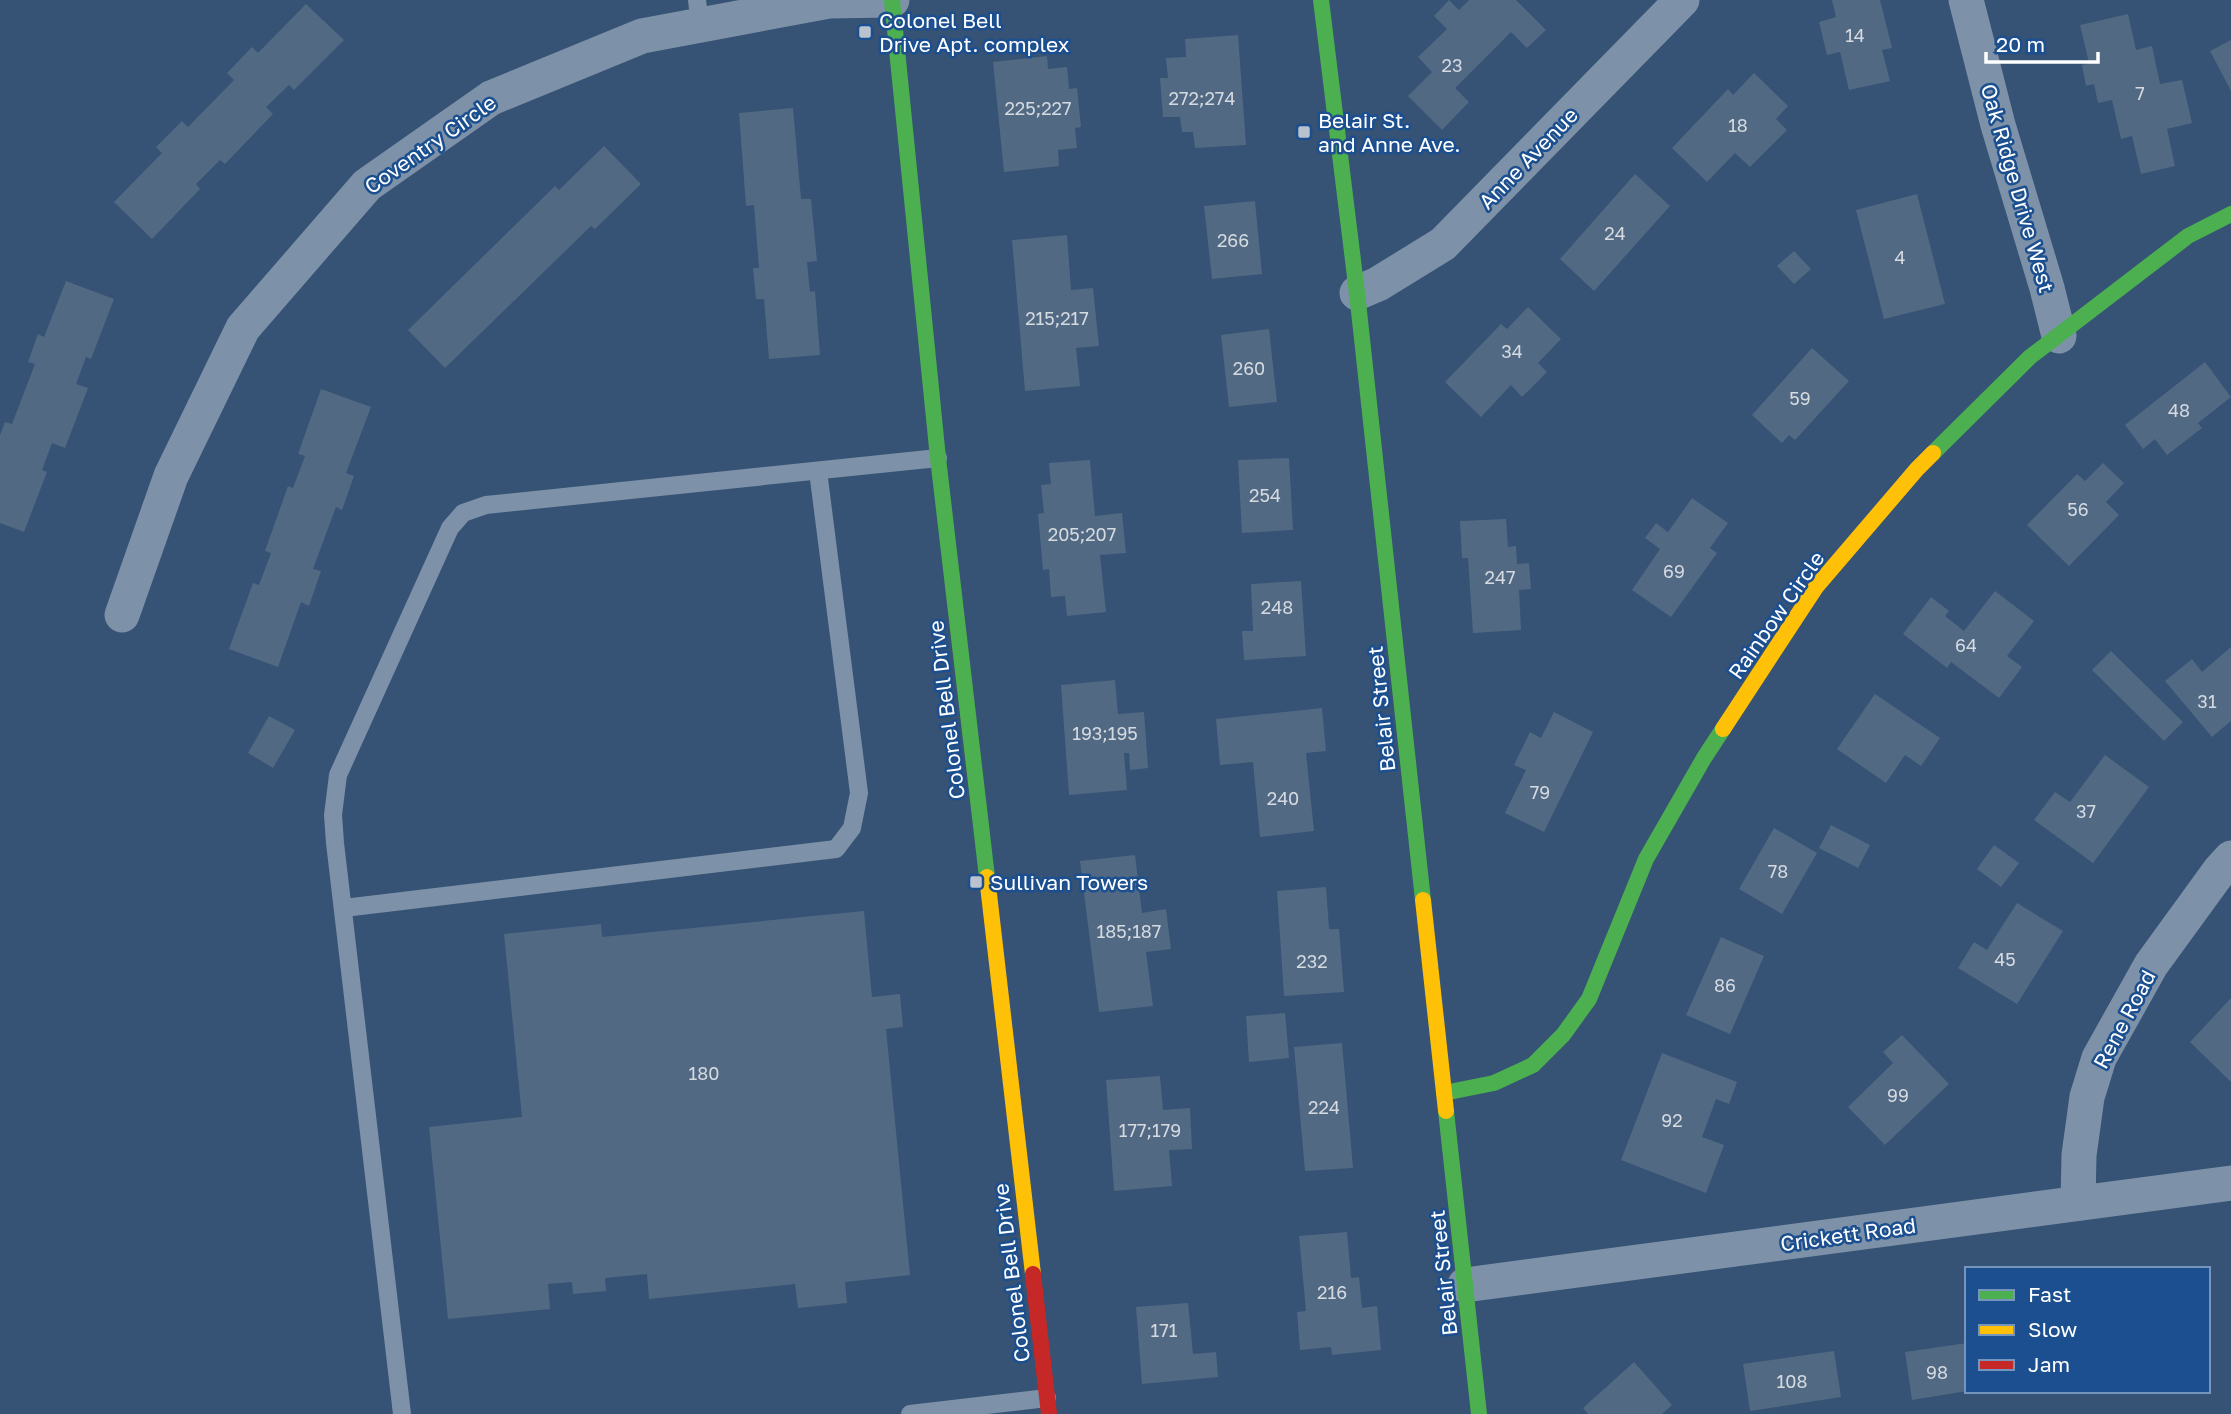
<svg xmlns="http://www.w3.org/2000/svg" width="2231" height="1414" font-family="'Golos Text',sans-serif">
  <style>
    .building { fill: #526984 }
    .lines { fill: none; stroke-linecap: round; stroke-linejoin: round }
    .lane { stroke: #7d92a8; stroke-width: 18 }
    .street { stroke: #7d92a8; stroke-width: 35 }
    .fast { stroke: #4caf50; stroke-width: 16 }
    .slow { stroke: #ffc107; stroke-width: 16 }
    .jam { stroke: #c62828; stroke-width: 16 }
    .poi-dot { fill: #b9c2ce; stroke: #1b4f8f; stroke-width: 2.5 }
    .labels { text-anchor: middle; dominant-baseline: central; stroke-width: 5; stroke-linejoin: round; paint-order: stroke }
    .number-label { font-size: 18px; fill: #d4dae0 }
    .poi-label { font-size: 21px; fill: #fff; stroke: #1b4f8f; text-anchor: start }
    .street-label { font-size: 21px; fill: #fff; stroke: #1b4f8f }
  </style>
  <rect width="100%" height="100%" fill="#365274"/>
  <g class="building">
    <path d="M1449 0 1459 10 1469 0H1516L1546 30 1527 48 1511 32 1455 88 1469 102 1442 130 1408 96 1432 72 1418 57 1447 29 1434 16Z"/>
    <path d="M1832 0H1880L1892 48 1882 50 1890 81 1849 90 1840 52 1827 55 1819 22 1836 17Z"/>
    <path d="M306 4 344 40 294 90 289 85 266 107 273 114 225 164 220 160 196 184 200 189 152 239 114 202 162 153 156 147 182 121 188 127 234 80 227 73 252 47 258 53Z"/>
    <path d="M2128 14 2136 50 2152 46 2160 84 2182 80 2192 123 2167 129 2175 166 2141 174 2132 136 2121 139 2112 100 2098 103 2094 84 2086 86 2082 65 2089 63 2080 25Z"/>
    <path d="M1238 35 1246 145 1195 148 1193 132H1182L1180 117H1163L1160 78H1168L1166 58 1186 57 1185 39Z"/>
    <path d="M2231 40V91L2210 51Z"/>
    <path d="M1047 56 1048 69 1067 67 1069 89 1077 88 1081 127 1075 128 1077 148 1058 150 1059 166 1004 172 993 62Z"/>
    <path d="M1754 73 1788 106 1776 119 1787 130 1750 167 1735 153 1707 182 1672 148 1728 89 1733 95Z"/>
    <path d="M793 108 801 199H811L817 261 807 262 810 292 815 291 820 355 769 359 764 299H756L753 268H759L754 205 746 206 739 113Z"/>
    <path d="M604 146 641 184 595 229 591 226 445 368 408 330 555 186 559 190Z"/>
    <path d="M1635 174 1670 206 1594 291 1560 259Z"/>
    <path d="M1917 194 1945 304 1884 319 1856 210Z"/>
    <path d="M1255 201 1262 274 1212 279 1204 206Z"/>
    <path d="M1067 235 1071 290 1093 288 1099 346 1076 348 1080 386 1025 391 1012 240Z"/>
    <path d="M1794 251 1811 269 1794 284 1777 266Z"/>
    <path d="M66 281 114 299 91 359 86 357 76 384 88 388 65 448 52 443 42 470 47 472 24 532 0 523V435L5 422 12 424 35 364 28 362 38 334 44 337Z"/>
    <path d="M1528 307 1561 339 1538 363 1547 372 1522 397 1511 385 1481 417 1445 382 1501 324 1507 329Z"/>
    <path d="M1269 329 1277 402 1229 407 1221 335Z"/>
    <path d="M1812 348 1849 381 1795 440 1789 435 1782 443 1752 415Z"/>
    <path d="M2205 362 2231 397 2198 423 2202 428 2167 455 2155 439 2143 449 2125 425Z"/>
    <path d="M321 389 371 407 346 473 354 476 342 510 336 507 313 569 321 571 309 606 301 602 278 667 229 649 253 583 259 585 271 553 265 551 288 486 293 488 305 456 298 454Z"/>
    <path d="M1289 458 1293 530 1242 533 1238 460Z"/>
    <path d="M1090 460 1095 516 1122 513 1126 553 1100 555 1106 612 1067 616 1065 596 1051 597 1049 569 1043 570 1038 514 1044 513 1041 485 1051 484 1049 463Z"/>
    <path d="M2103 463 2124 483 2106 502 2119 515 2069 566 2027 525 2077 474 2085 481Z"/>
    <path d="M1692 498 1728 523 1710 548 1717 553 1671 617 1632 590 1660 549 1645 538 1656 523 1668 532Z"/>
    <path d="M1506 519 1508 547 1516 546 1517 564 1529 563 1531 589 1519 590 1521 630 1473 633 1468 558H1462L1460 521Z"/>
    <path d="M1301 581 1306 656 1244 660 1242 631H1253L1251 584Z"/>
    <path d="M1995 591 2034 621 2007 656 2022 667 1999 698 1951 662 1947 668 1903 634 1931 597 1949 611 1945 616 1964 631Z"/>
    <path d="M2231 647V721L2212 737 2165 681 2192 659 2202 672Z"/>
    <path d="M2111 651 2183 722 2164 741 2092 670Z"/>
    <path d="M1115 680 1118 714 1144 712 1148 768 1130 770 1129 753H1124L1127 790 1069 795 1061 685Z"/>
    <path d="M1875 694 1940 738 1921 766 1905 755 1886 783 1837 749Z"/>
    <path d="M1322 708 1326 751 1306 753 1314 831 1260 837 1253 762 1220 765 1216 719Z"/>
    <path d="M1554 712 1593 732 1544 832 1505 813 1526 770 1514 765 1530 732 1541 738Z"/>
    <path d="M269 716 295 730 273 768 248 753Z"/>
    <path d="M2105 755 2149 787 2093 863 2034 820 2055 792 2070 802Z"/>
    <path d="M1831 825 1870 845 1858 868 1819 848Z"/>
    <path d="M1774 828 1817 853 1782 914 1739 889Z"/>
    <path d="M1994 845 2019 863 2001 887 1977 869Z"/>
    <path d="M1135 855 1142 913 1166 909 1171 949 1146 952 1153 1006 1099 1012 1080 861Z"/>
    <path d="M1326 887 1329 929H1339L1344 992 1284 996 1277 891Z"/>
    <path d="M2017 903 2063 931 2017 1004 1958 968 1974 942 1987 950Z"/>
    <path d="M864 911 872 997 900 994 903 1027 886 1029 910 1275 845 1282 847 1303 798 1308 795 1284 649 1299 647 1274 605 1278 606 1291 573 1294 572 1282 548 1284 550 1309 448 1319 429 1127 522 1117 504 934 601 924 602 937Z"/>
    <path d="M1721 937 1764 956 1730 1034 1686 1015Z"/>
    <path d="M2231 998V1082L2190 1042Z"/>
    <path d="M1285 1013 1289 1058 1249 1062 1246 1016Z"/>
    <path d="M1902 1035 1949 1084 1885 1145 1848 1107 1893 1063 1883 1052Z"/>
    <path d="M1342 1043 1353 1168 1305 1171 1294 1047Z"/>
    <path d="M1662 1053 1737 1082 1729 1104 1716 1099 1702 1137 1724 1145 1706 1193 1621 1160Z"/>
    <path d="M1160 1076 1163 1110 1190 1108 1192 1149 1169 1150 1172 1186 1114 1191 1106 1080Z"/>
    <path d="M1347 1232 1351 1278 1359 1277 1362 1308 1377 1306 1381 1350 1332 1355 1331 1347 1300 1350 1297 1312 1306 1311 1299 1236Z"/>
    <path d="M1188 1303 1193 1354 1216 1352 1218 1377 1142 1384 1136 1307Z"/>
    <path d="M1967 1343V1391L1912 1400 1905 1352Z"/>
    <path d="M1834 1351 1841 1397 1750 1411 1743 1364Z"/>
    <path d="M1634 1362 1672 1405 1662 1414H1588L1583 1408Z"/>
  </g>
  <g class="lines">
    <g class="lane">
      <path d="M697 0 700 25"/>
      <path d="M344 908 836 849 852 828 859 793 818 471"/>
      <path d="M402 1414 335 843 333 815 338 775 450 528 463 513 486 505 938 458"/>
      <path d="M910 1414 1047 1398"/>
    </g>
    <g class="street">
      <path d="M1966 0 1998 125 2047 288 2059 336"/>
      <path d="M1357 293 1378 284 1443 244 1682 0"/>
      <path d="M122 615 171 476 243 328 367 185 491 98 642 36 829 1 892 0"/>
      <path d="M2078 1203 2079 1155 2087 1097 2099 1058 2151 965 2220 870 2231 858"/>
      <path d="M1465 1285 2231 1183"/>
    </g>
    <g class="fast">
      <path d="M892 0 938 458 987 877"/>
      <path d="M1321 0 1357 293 1423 900"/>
      <path d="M1933 453 2030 357 2188 236 2231 214"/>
      <path d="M1444 1093 1494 1083 1533 1065 1563 1035 1589 999 1646 859 1704 758 1723 729"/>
      <path d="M1446 1111 1479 1414"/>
    </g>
    <g class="slow">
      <path d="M1723 729 1816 587 1917 469 1933 453"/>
      <path d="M987 877 1033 1274"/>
      <path d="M1423 900 1446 1111"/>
    </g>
    <path class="jam" d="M1033 1274 1049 1414"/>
  </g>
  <g class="poi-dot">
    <rect x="858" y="25" width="14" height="14" rx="3.5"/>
    <rect x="1297" y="125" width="14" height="14" rx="3.5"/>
    <rect x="969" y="875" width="14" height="14" rx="3.5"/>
  </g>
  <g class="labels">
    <g class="number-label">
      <text x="1855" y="35">14</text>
      <text x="1452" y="65">23</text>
      <text x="2140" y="93">7</text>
      <text x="1202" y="98">272;274</text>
      <text x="1038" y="108">225;227</text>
      <text x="1738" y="125">18</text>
      <text x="1615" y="233">24</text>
      <text x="1233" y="240">266</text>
      <text x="1900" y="257">4</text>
      <text x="1057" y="318">215;217</text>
      <text x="1512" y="351">34</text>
      <text x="1249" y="368">260</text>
      <text x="1800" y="398">59</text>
      <text x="2179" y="410">48</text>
      <text x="1265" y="495">254</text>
      <text x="2078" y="509">56</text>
      <text x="1082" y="534">205;207</text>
      <text x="1674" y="571">69</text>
      <text x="1500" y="577">247</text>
      <text x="1277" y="607">248</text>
      <text x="1966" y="645">64</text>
      <text x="2207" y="701">31</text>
      <text x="1105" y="733">193;195</text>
      <text x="1540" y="792">79</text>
      <text x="1283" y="798">240</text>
      <text x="2086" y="811">37</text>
      <text x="1778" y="871">78</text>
      <text x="1129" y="931">185;187</text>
      <text x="2005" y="959">45</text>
      <text x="1312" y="961">232</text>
      <text x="1725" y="985">86</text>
      <text x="704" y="1073">180</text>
      <text x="1898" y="1095">99</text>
      <text x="1324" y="1107">224</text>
      <text x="1672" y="1120">92</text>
      <text x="1150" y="1130">177;179</text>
      <text x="1332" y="1292">216</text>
      <text x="1164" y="1330">171</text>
      <text x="1937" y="1372">98</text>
      <text x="1792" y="1381">108</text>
    </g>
    <g class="poi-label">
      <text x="879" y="20">Colonel Bell<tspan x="879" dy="24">Drive Apt. complex</tspan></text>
      <text x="1318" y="120">Belair St.<tspan x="1318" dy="24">and Anne Ave.</tspan></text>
      <text x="990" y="882">Sullivan Towers</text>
    </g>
    <g class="street-label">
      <text transform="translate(430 144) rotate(-35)">Coventry Circle</text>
      <text transform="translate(1528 158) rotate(-46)">Anne Avenue</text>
      <text transform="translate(2018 188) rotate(74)">Oak Ridge Drive West</text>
      <text transform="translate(1776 615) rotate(-55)">Rainbow Circle</text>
      <text transform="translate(1381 709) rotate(-96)">Belair Street</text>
      <text transform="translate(946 710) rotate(-97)">Colonel Bell Drive</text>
      <text transform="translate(2124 1019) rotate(-62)">Rene Road</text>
      <text transform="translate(1848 1234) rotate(-8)">Crickett Road</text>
      <text transform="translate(1011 1273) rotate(-97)">Colonel Bell Drive</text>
      <text transform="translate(1443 1273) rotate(-96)">Belair Street</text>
    </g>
  </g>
  <rect x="1965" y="1267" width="245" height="126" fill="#1b4f8f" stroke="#7695bc" stroke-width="2"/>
  <rect x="1979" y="1290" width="35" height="10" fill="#4caf50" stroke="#7695bc" stroke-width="2"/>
  <text x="2028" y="1302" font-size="21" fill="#ffffff">Fast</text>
  <rect x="1979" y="1325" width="35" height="10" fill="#ffc107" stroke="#7695bc" stroke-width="2"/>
  <text x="2028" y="1337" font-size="21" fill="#ffffff">Slow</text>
  <rect x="1979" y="1360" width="35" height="10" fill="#c62828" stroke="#7695bc" stroke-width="2"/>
  <text x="2028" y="1372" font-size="21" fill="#ffffff">Jam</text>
  <path d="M1986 52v10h112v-10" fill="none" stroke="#ffffff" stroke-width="3.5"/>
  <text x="1996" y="52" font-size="21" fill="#ffffff" stroke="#1b4f8f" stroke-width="5" paint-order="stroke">20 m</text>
</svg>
